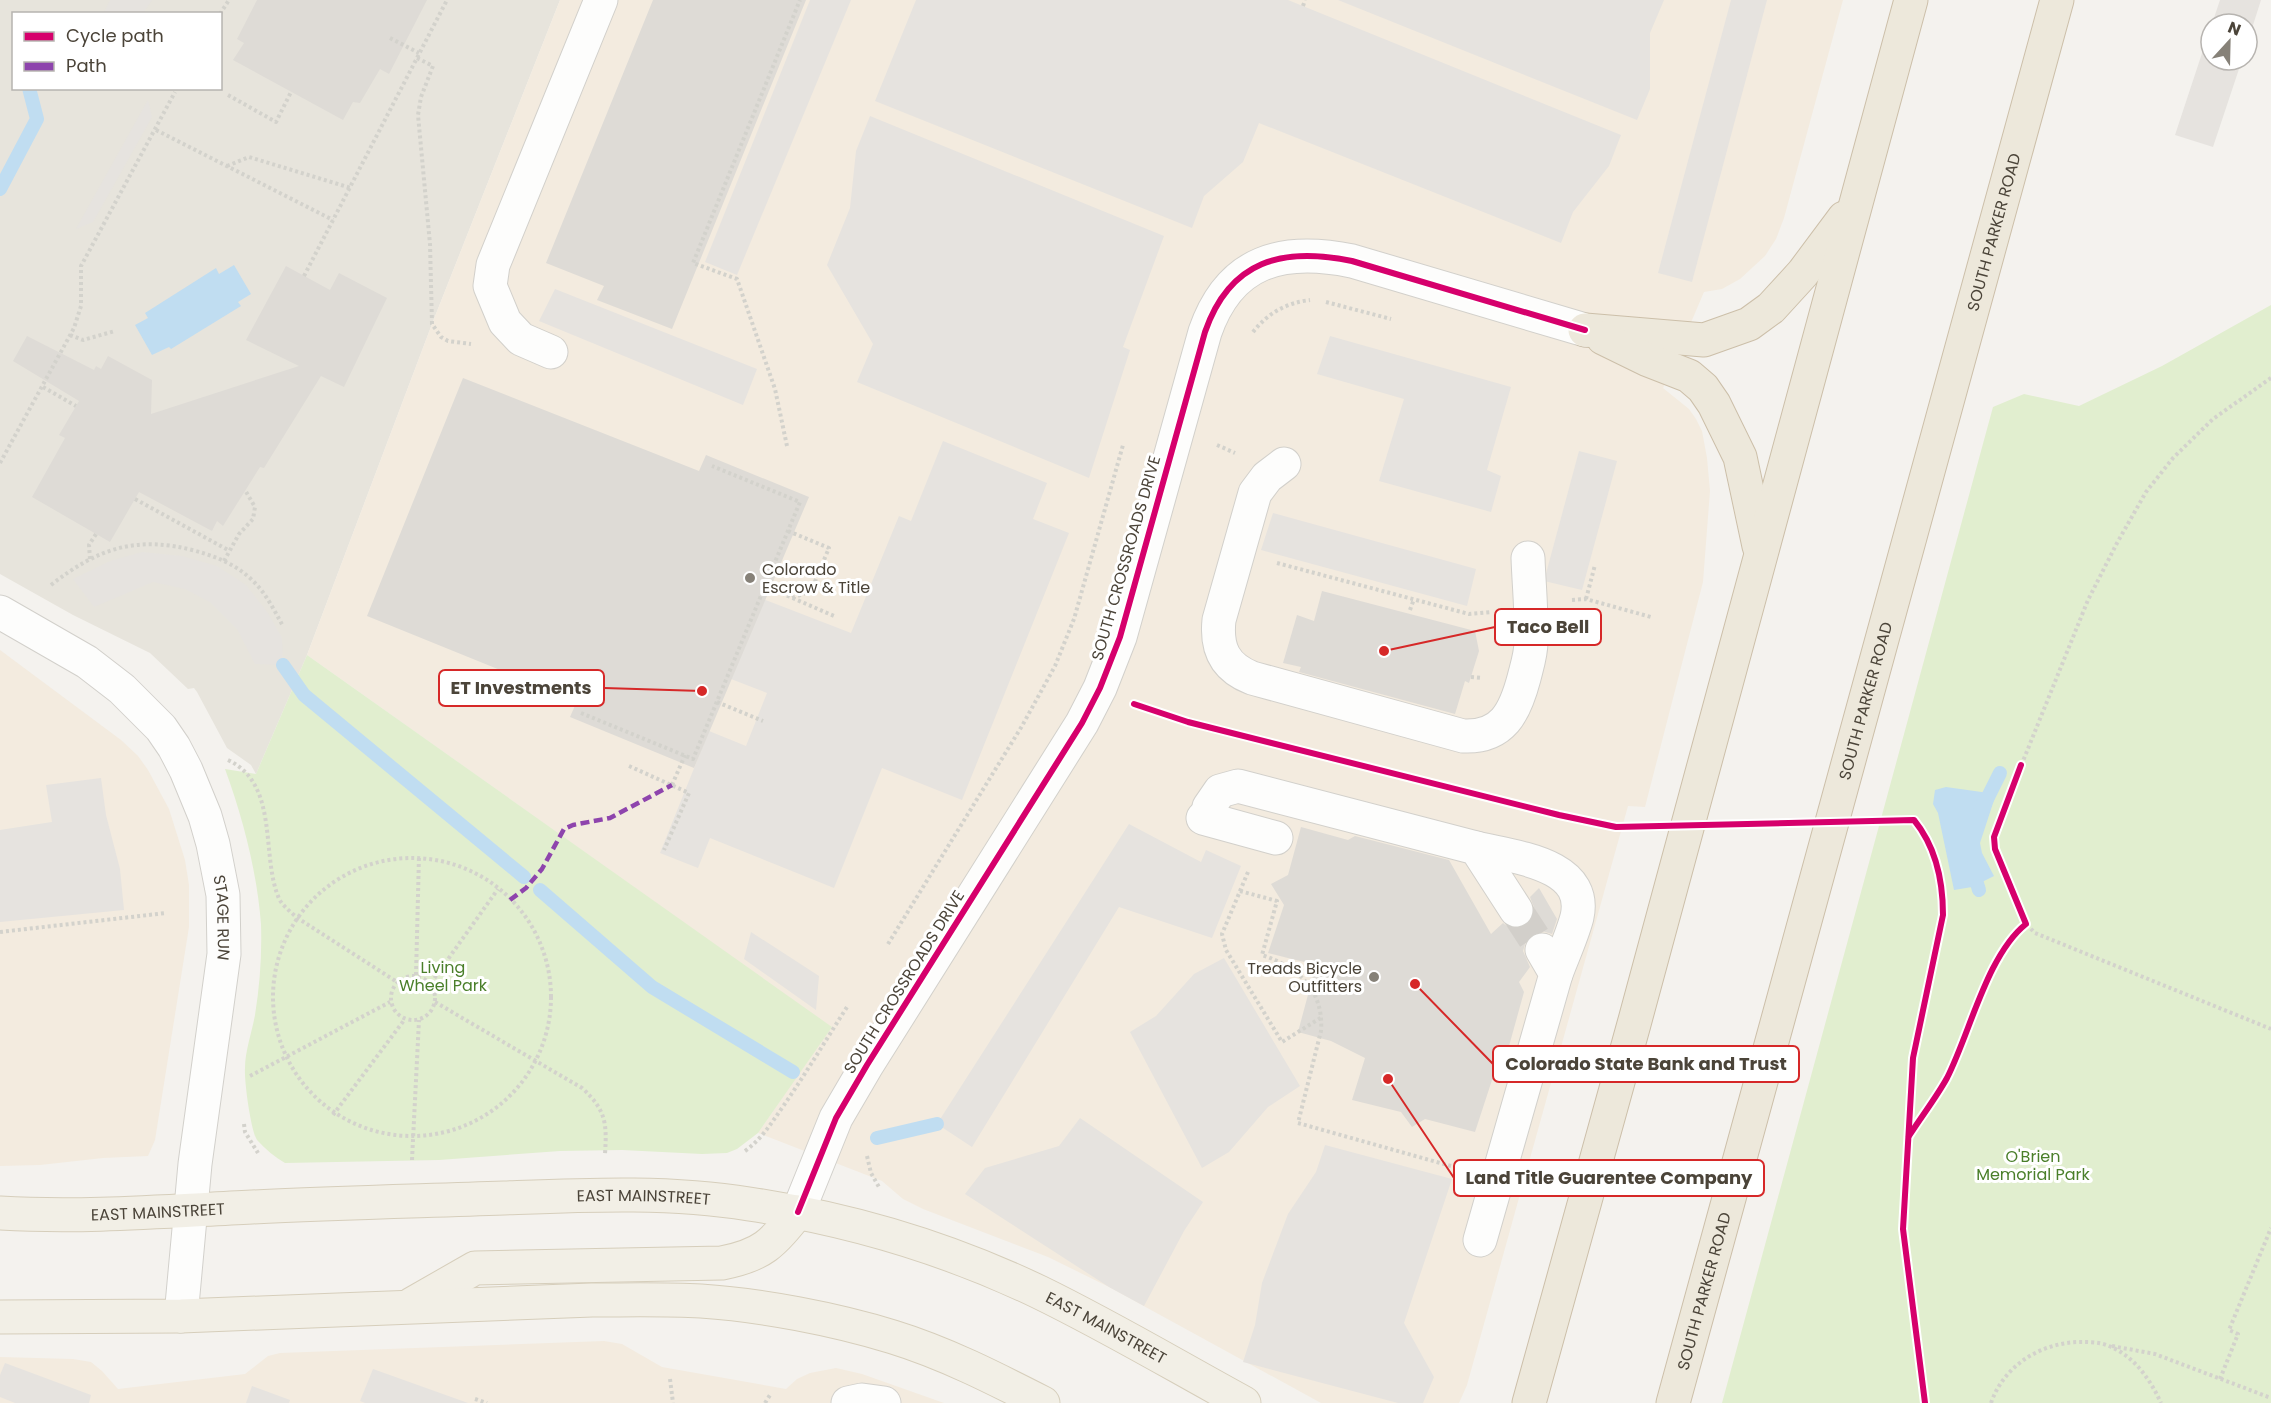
<svg xmlns="http://www.w3.org/2000/svg" width="2271" height="1403" font-family="Poppins,sans-serif">
  <style>
    .residential { fill: #e7e4dc; fill-rule: evenodd }
    .commercial { fill: #f3ebdf }
    .green { fill: #e1eecf }
    .parking { fill: #e6e3df }
    .water { fill: #c0ddf1 }
    .lines { fill: none; stroke-linecap: round; stroke-linejoin: round }
    .stream { stroke: #c0ddf1; stroke-width: 14 }
    .building { fill: #dedbd6 }
    .minor-tunnel { stroke: #d2cfca; stroke-width: 33; stroke-dasharray: 33 16; stroke-linecap: butt }
    .minor-casing { stroke: #d2d0cb; stroke-width: 35 }
    .major-casing { stroke: #d6cebb; stroke-width: 35 }
    .highway-casing { stroke: #ccbfa9; stroke-width: 35 }
    .path { stroke: #d3d2cc; stroke-width: 4; stroke-dasharray: 3 3; stroke-linecap: butt }
    .minor { stroke: #fdfdfc; stroke-width: 33 }
    .major { stroke: #f2efe6; stroke-width: 33 }
    .highway { stroke: #ede8db; stroke-width: 33 }
    .quiet { stroke: #8e44ad; stroke-width: 4.5; stroke-dasharray: 9 4.5; stroke-linecap: butt }
    .cycleway-casing { stroke: #fff; stroke-width: 10 }
    .cycleway { stroke: #d6006c; stroke-width: 6 }
    .poi-dot { fill: #868178; stroke: #fff; stroke-width: 2 }
    .labels { text-anchor: middle; dominant-baseline: central; stroke-width: 6; stroke-linejoin: round; paint-order: stroke }
    .street-label { font-size: 16px; fill: #4b4439; stroke: #fff }
    .poi-label { font-size: 16px; fill: #4b4439; stroke: #fff; text-anchor: start }
    .park-label { font-size: 16px; fill: #4a7f2a; stroke: #fff }
    .leader { fill: none; stroke: #d62828; stroke-width: 2 }
    .callout-dot { fill: #d62828; stroke: #fff; stroke-width: 2 }
    .callout { fill: #fff; stroke: #d62828; stroke-width: 2 }
    .callout-label { font-size: 18px; text-anchor: middle; font-weight: bold; fill: #4b4439 }
  </style>
  <rect width="100%" height="100%" fill="#f4f2ee"/>
  <path class="residential" d="M0 0H560L432 324 307 655 256 774 251 765 227 748 197 692 194 688 188 689 150 653 73 615 0 574ZM14 14H220V88H14Z"/>
  <g class="commercial">
    <path d="M560 0H1843L1784 218 1776 239 1765 256 1740 279 1722 289 1704 292 1663 388 1689 409 1696 419 1702 431 1707 458 1710 491 1703 582 1645 807 1628 806 1467 1385 1459 1403H1321L1109 1287 1048 1257 923 1209 903 1199 882 1181 758 1133 831 1027 307 655 432 324Z"/>
    <path d="M0 650 121 740 138 756 148 770 169 809 185 860 189 885V927L155 1140 148 1156 103 1158 40 1165 0 1166Z"/>
    <path d="M604 1341 622 1344 662 1367 786 1389 797 1379 810 1373 836 1368 862 1374 944 1403H0V1357L73 1359 91 1362 102 1371 118 1389 245 1374 268 1356 280 1353Z"/>
  </g>
  <g class="green">
    <path d="M2271 305V1403H1722L1993 407 2024 394 2079 406 2162 366Z"/>
    <path d="M307 655 832 1027 758 1133 737 1149 727 1153 702 1154 622 1150 560 1151 439 1160 285 1163C275 1157 265 1149 257 1140 251 1131 244 1081 245 1068 245 1051 252 1032 255 1015 260 985 262 954 261 924 257 872 243 818 225 769L256 774Z"/>
  </g>
  <g class="parking">
    <path d="M110 0H152L143 13H104Z"/>
    <path d="M810 0H851L737 275 705 262Z"/>
    <path d="M916 0H1288L1621 135 1609 166 1573 212 1561 243 1259 123 1243 162 1204 196 1192 228 875 101Z"/>
    <path d="M1338 0H1664L1650 33V89L1637 120Z"/>
    <path d="M1731 0H1767L1692 282 1658 273Z"/>
    <path d="M2220 0H2261L2247 44V24H2212Z"/>
    <path d="M2211 26V60H2242L2213 147 2175 135Z"/>
    <path d="M148 100 152 117 93 222 76 229Z"/>
    <path d="M870 116 1164 236 1123 347 1130 350 1089 478 857 382 873 344 827 265 850 208 856 151Z"/>
    <path d="M555 289 757 369 743 405 539 321Z"/>
    <path d="M1330 336 1511 387 1487 470 1501 476 1491 512 1379 481 1404 399 1317 374Z"/>
    <path d="M943 441 1047 483 1033 519 1069 533 962 800 882 768 834 888 710 838 698 868 660 853 709 731 746 746 767 693 731 679 763 599 851 633 899 516 911 521Z"/>
    <path d="M1579 451 1617 461 1582 590 1544 581Z"/>
    <path d="M1273 513 1476 569 1467 606 1261 550Z"/>
    <path d="M142 552 182 556 217 566 246 585 268 613 282 638 283 665 255 664 237 629 210 602 185 589 153 582 94 607 73 579 110 561Z"/>
    <path d="M101 778 106 815 120 869 124 910 0 922V830L52 822 46 785Z"/>
    <path d="M1129 824 1201 862 1206 850 1241 866 1212 938 1119 907 972 1147 937 1124Z"/>
    <path d="M751 932 819 976 816 1010 744 959Z"/>
    <path d="M1224 958 1300 1086 1268 1107 1229 1152 1202 1168 1130 1032 1156 1016 1194 974Z"/>
    <path d="M1080 1118 1203 1202 1184 1231 1144 1306 1109 1287 965 1194 985 1168 1059 1146Z"/>
    <path d="M1325 1145 1452 1179 1404 1323 1434 1377 1423 1403H1398L1243 1362 1255 1325 1262 1283 1288 1214 1316 1172Z"/>
    <path d="M5 1363 91 1395 89 1403H15L0 1397V1375Z"/>
    <path d="M373 1369 468 1403H365L360 1401Z"/>
    <path d="M252 1386 290 1400 289 1403H246Z"/>
  </g>
  <g class="water">
    <path d="M234 265 251 294 238 302 241 306 171 349 169 347 152 355 135 325 148 318 145 313 216 268 219 274Z"/>
    <path d="M1946 787 1996 794 1980 843 1982 853 1994 876 1972 887 1954 890 1938 813 1933 804 1935 790Z"/>
  </g>
  <g class="lines">
    <g class="stream">
      <path d="M0 189 37 119 29 88"/>
      <path d="M283 665 304 695 524 877"/>
      <path d="M1980 806 1983 807 2000 773"/>
      <path d="M1972 867 1979 890"/>
      <path d="M540 890 652 987 793 1072"/>
      <path d="M877 1138 937 1124"/>
    </g>
  </g>
  <g class="building">
    <path d="M257 0H427L389 74 380 69 360 103 353 102 343 120 233 60 244 43 237 39Z"/>
    <path d="M653 0H806L672 329 597 300 604 286 546 263Z"/>
    <path d="M286 266 330 290 339 273 387 298 344 387 321 376 264 468 260 467 223 526 217 521 212 531 139 492 110 542 32 497 65 438 59 435 79 401 13 361 27 336 94 370 96 366 101 369 108 356 152 380 151 414 299 366 246 340Z"/>
    <path d="M463 378 699 471 706 455 809 497 694 768 570 717 577 701 367 616Z"/>
    <path d="M1322 591 1475 631 1479 651 1469 683 1465 681 1455 714 1299 672 1301 667 1283 663 1297 615 1314 621Z"/>
    <path d="M1301 827 1348 840 1355 836 1449 860 1491 934 1503 923 1508 927 1516 929 1527 925 1533 918 1535 910 1530 897 1539 888 1557 919 1552 934 1542 931 1533 934 1526 941 1523 951 1530 967 1519 982 1524 992 1501 1075 1492 1080 1475 1132 1425 1119 1412 1127 1401 1112 1352 1100 1365 1058 1331 1041 1298 1032 1316 965 1268 953 1284 905 1271 884 1288 875Z"/>
  </g>
  <g class="lines">
    <path class="minor-tunnel" d="M1516 910 1542 950"/>
    <defs>
      <g id="minor">
        <path d="M551 352 521 339 505 322 490 286 493 265 601 0"/>
        <path d="M1284 464 1267 477 1255 493 1219 620C1216 648 1224 667 1252 678L1463 736C1503 738 1515 712 1524 678 1527 666 1531 654 1531 642 1532 614 1529 586 1528 558"/>
        <path id="s1" d="M0 612 87 662 122 689 161 728 174 747 186 770 205 816 213 844 223 895 224 954 195 1164 181 1316"/>
        <path d="M1209 807 1220 791 1238 786 1476 848 1516 910"/>
        <path d="M1203 818 1276 838"/>
        <path d="M1476 848C1512 857 1589 863 1577 917 1572 936 1563 955 1556 974"/>
        <path d="M798 1212 836 1118 867 1065 1082 723 1100 688 1120 637 1205 332C1230 260 1282 247 1352 261L1585 330"/>
        <path d="M1480 1240 1556 974 1542 950"/>
        <path d="M848 1403 862 1400 884 1403"/>
      </g>
      <g id="major">
        <path id="s2" d="M0 1213C84 1218 168 1211 252 1207 336 1203 420 1201 504 1198 586 1195 668 1191 749 1204 849 1219 949 1249 1039 1292 1109 1326 1176 1366 1244 1403"/>
        <path d="M412 1304 475 1268 722 1263C763 1255 772 1244 798 1212"/>
        <path d="M0 1317 181 1316 592 1300C628 1300 665 1299 701 1301 761 1305 835 1319 893 1337 945 1353 994 1378 1043 1403"/>
      </g>
      <g id="highway">
        <path d="M1585 330 1704 340 1749 324 1771 308 1803 273 1844 218"/>
        <path d="M1603 338 1648 360 1689 376 1703 388 1714 404 1740 457 1759 546"/>
        <path d="M1529 1403 1634 1024 1911 0"/>
        <path id="s3" d="M1673 1403 2057 0"/>
      </g>
    </defs>
    <use href="#minor" class="minor-casing"/>
    <use href="#major" class="major-casing"/>
    <use href="#highway" class="highway-casing"/>
    <g class="path">
      <path d="M1303 6 1305 0"/>
      <path d="M220 14 229 0"/>
      <path d="M390 38 419 53"/>
      <path d="M417 58 433 66 421 97 418 115 430 244 432 324 441 337 448 341 471 344"/>
      <path d="M228 95 276 122 291 92"/>
      <path d="M156 130 333 220"/>
      <path d="M227 166 249 157 351 188"/>
      <path d="M304 276 447 0"/>
      <path d="M1326 302 1391 319"/>
      <path d="M1253 332C1268 313 1286 303 1310 300"/>
      <path d="M70 335 83 340 115 331"/>
      <path d="M2271 378 2213 419 2173 458 2146 492 2117 543 2088 600 1998 823 1994 837 1995 849 2026 924 2035 933 2271 1029"/>
      <path d="M43 387 76 406"/>
      <path d="M1217 445 1235 453"/>
      <path d="M787 446 775 389 737 279 693 263 800 0"/>
      <path d="M0 463 74 328 81 306V266L175 92"/>
      <path d="M135 499 228 550"/>
      <path d="M788 531 829 548 811 591 792 598"/>
      <path d="M90 559 89 545 96 534"/>
      <path d="M224 561 239 534 253 519 255 507 245 490"/>
      <path d="M1277 563 1469 614 1491 612"/>
      <path d="M51 585C98 548 137 535 196 551 218 557 239 566 255 583 267 595 275 612 283 626"/>
      <path d="M765 586 834 616"/>
      <path d="M1586 599 1595 565"/>
      <path d="M1572 600 1586 599 1651 617"/>
      <path d="M1410 610 1414 599"/>
      <path d="M1471 677 1482 678"/>
      <path d="M717 702 763 721"/>
      <path d="M1138 705 1188 722 1559 815 1616 827"/>
      <path d="M581 713 693 759 800 502 712 466"/>
      <path d="M228 760C279 784 261 853 278 896 281 905 289 910 296 917L397 982"/>
      <path d="M629 766 689 793 664 850"/>
      <path d="M672 785 685 755"/>
      <path d="M1914 820C1936 847 1943 880 1943 915L1913 1058 1903 1229 1925 1403"/>
      <circle cx="412" cy="997" r="139"/>
      <path d="M1248 872 1222 934 1226 950 1282 1042 1322 1017"/>
      <path d="M1240 891 1277 901 1262 955C1298 967 1324 990 1321 1031L1298 1123 1458 1168"/>
      <path d="M0 932 166 913"/>
      <path d="M888 944 1022 726 1055 666 1074 619 1123 445"/>
      <path d="M416 975 419 856"/>
      <circle cx="413" cy="998" r="22"/>
      <path d="M431 983 498 889"/>
      <path d="M435 1002 582 1088C606 1110 607 1123 605 1154"/>
      <path d="M250 1076 390 1002"/>
      <path d="M333 1115 405 1019"/>
      <path d="M244 1124 245 1132 258 1153"/>
      <path d="M1908 1138C1921 1117 1938 1097 1948 1075 1967 1033 1991 952 2026 924"/>
      <path d="M745 1151C762 1139 772 1122 784 1105 806 1073 826 1040 847 1007"/>
      <path d="M867 1156 871 1173 879 1187"/>
      <path d="M412 1160 419 1020"/>
      <path d="M2112 1346 2155 1354 2271 1398"/>
      <path d="M670 1379 673 1403"/>
      <path d="M2220 1379 2238 1334 2229 1330 2271 1228"/>
      <path d="M475 1399 487 1403"/>
      <path d="M765 1403 770 1395"/>
      <path d="M1991 1403C2004 1365 2042 1342 2081 1342 2090 1342 2100 1342 2109 1346 2134 1356 2150 1379 2161 1403"/>
    </g>
    <use href="#minor" class="minor"/>
    <use href="#major" class="major"/>
    <use href="#highway" class="highway"/>
    <path class="quiet" d="M510 900 526 888 542 869 564 829 573 825 610 818 672 785"/>
    <defs>
      <g id="cycleway">
        <path d="M1134 704 1188 722 1559 815 1616 827 1914 820C1936 847 1943 880 1943 915L1913 1058 1903 1229 1925 1403"/>
        <path d="M1909 1136C1921 1117 1936 1098 1947 1078 1970 1033 1987 955 2026 924L1995 849 1994 837 2021 765"/>
        <path d="M798 1212 836 1118 867 1065 1082 723 1100 688 1120 637 1205 332C1230 260 1282 247 1352 261L1585 330"/>
      </g>
    </defs>
    <use href="#cycleway" class="cycleway-casing"/>
    <use href="#cycleway" class="cycleway"/>
  </g>
  <g class="poi-dot">
    <circle cx="750" cy="578" r="6"/>
    <circle cx="1374" cy="977" r="6"/>
  </g>
  <g class="labels">
    <g class="street-label">
      <text stroke="none"><textPath href="#s3" startOffset="1214">SOUTH PARKER ROAD</textPath></text>
      <text transform="translate(1126 558) rotate(-74)">SOUTH CROSSROADS DRIVE</text>
      <text stroke="none"><textPath href="#s3" startOffset="728">SOUTH PARKER ROAD</textPath></text>
      <text stroke="none"><textPath href="#s1" startOffset="402">STAGE RUN</textPath></text>
      <text transform="translate(904 982) rotate(-58)">SOUTH CROSSROADS DRIVE</text>
      <text stroke="none"><textPath href="#s2" startOffset="644">EAST MAINSTREET</textPath></text>
      <text stroke="none"><textPath href="#s2" startOffset="158">EAST MAINSTREET</textPath></text>
      <text stroke="none"><textPath href="#s3" startOffset="116">SOUTH PARKER ROAD</textPath></text>
      <text stroke="none"><textPath href="#s2" startOffset="1130">EAST MAINSTREET</textPath></text>
    </g>
    <g class="poi-label">
      <text x="762" y="569">Colorado<tspan x="762" dy="18">Escrow &amp; Title</tspan></text>
      <text x="1362" y="968" text-anchor="end">Treads Bicycle<tspan x="1362" dy="18">Outfitters</tspan></text>
    </g>
    <g class="park-label">
      <text x="443" y="967">Living<tspan x="443" dy="18">Wheel Park</tspan></text>
      <text x="2033" y="1156">O'Brien<tspan x="2033" dy="18">Memorial Park</tspan></text>
    </g>
  </g>
  <path class="leader" d="M1384 651L1495 627M702 691L604 688M1415 984L1493 1064M1388 1079L1454 1178"/>
  <g class="callout-dot">
    <circle cx="1384" cy="651" r="6"/>
    <circle cx="702" cy="691" r="6"/>
    <circle cx="1415" cy="984" r="6"/>
    <circle cx="1388" cy="1079" r="6"/>
  </g>
  <g class="callout">
    <rect x="1495" y="609" width="106" height="36" rx="6"/>
    <rect x="439" y="670" width="165" height="36" rx="6"/>
    <rect x="1493" y="1046" width="306" height="36" rx="6"/>
    <rect x="1454" y="1160" width="310" height="36" rx="6"/>
  </g>
  <g class="callout-label">
    <text x="1548" y="633">Taco Bell</text>
    <text x="521" y="694">ET Investments</text>
    <text x="1646" y="1070">Colorado State Bank and Trust</text>
    <text x="1609" y="1184">Land Title Guarentee Company</text>
  </g>
  <rect x="12" y="12" width="210" height="78" fill="#ffffff" stroke="#b7b4b0" stroke-width="1.5"/>
  <rect x="24" y="32" width="30" height="9" fill="#d6006c" stroke="#b7b4b0" stroke-width="1.5"/>
  <text x="66" y="42" font-size="18" fill="#4b4439">Cycle path</text>
  <rect x="24" y="62" width="30" height="9" fill="#8e44ad" stroke="#b7b4b0" stroke-width="1.5"/>
  <text x="66" y="72" font-size="18" fill="#4b4439">Path</text>
  <g transform="translate(2229 42) rotate(22)"><circle r="28" fill="#ffffff" stroke="#b7b4b0" stroke-width="1.5"/>
  <path d="M0-4.5L10 22L0 15L-10 22Z" fill="#868178"/>
  <text y="-9" font-size="16" font-weight="bold" text-anchor="middle" fill="#4b4439">N</text>
  </g>
</svg>
